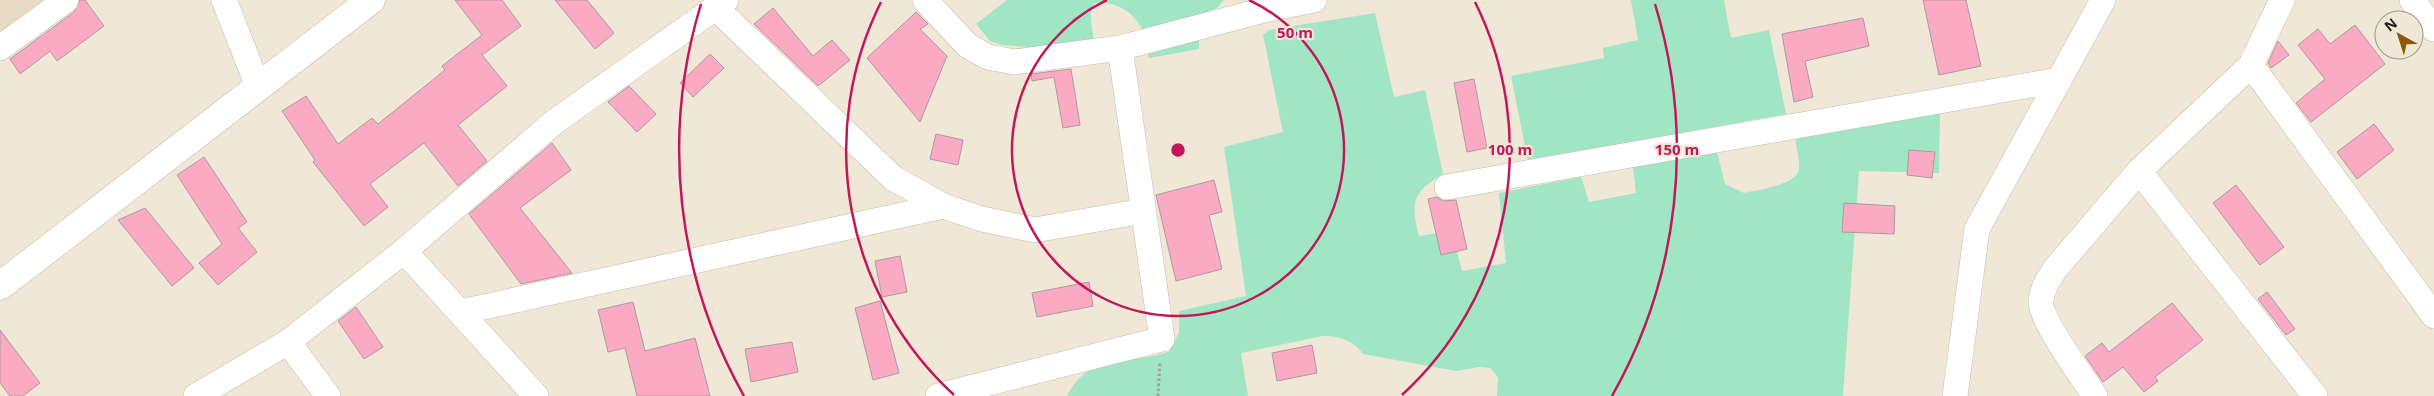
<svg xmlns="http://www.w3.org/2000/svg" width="2434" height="396" font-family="'Open Sans',sans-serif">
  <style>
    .built { fill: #e6dac2 }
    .green { fill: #a0e6c4 }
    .building { fill: #fbaac4; stroke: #ad999f }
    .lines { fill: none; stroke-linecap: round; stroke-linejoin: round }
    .minor-casing { stroke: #c5bdad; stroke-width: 26 }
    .tertiary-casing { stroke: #c5bdad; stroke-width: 29 }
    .path { stroke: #a7a093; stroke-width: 3; stroke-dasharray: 2.5 2.5; stroke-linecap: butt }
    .minor { stroke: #fff; stroke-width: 25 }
    .tertiary { stroke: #fff; stroke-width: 28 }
    .ring { fill: none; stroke: #c2185b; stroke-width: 2.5 }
    .centre { fill: #c2185b; stroke: #f0e7d6; stroke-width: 2.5 }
    .ring-label { font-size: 15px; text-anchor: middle; font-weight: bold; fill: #c2185b; stroke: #f0e7d6; stroke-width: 4.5; stroke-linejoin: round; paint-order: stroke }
  </style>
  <rect width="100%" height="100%" fill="#f0e7d6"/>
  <path class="built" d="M0 0H44L0 32Z"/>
  <g class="green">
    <path d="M1007 0H1224L1217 8 1206 13 1199 35V49L1149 58C1146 49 1146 35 1141 27 1132 10 1112 0 1094 3 1085 19 1099 38 1090 52L1002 45 990 41 976 24Z"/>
    <path d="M1631 0H1724L1731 38 1769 30 1786 114 1528 161 1511 76 1604 58 1603 48 1638 40Z"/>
    <path d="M1375 13 1394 97 1425 90 1443 174C1411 193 1411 203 1419 236L1452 231 1462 271 1506 263 1499 193 1581 177 1589 202 1636 193 1633 167 1717 152 1725 184 1744 193C1757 190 1798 185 1799 169 1800 159 1796 148 1795 138L1940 113 1939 173 1859 171 1843 396H1497L1498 378 1491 368 1479 367 1456 371 1363 354C1355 341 1338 335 1323 336L1241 353 1248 396H1067C1092 349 1129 367 1170 351L1179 332V311L1246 296 1224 147 1283 132 1263 35 1269 30Z"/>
  </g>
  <g class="building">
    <path d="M80 0H85L104 26 57 61 50 51 20 74 10 59 74 12Z"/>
    <path d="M455 0H502L521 26 482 55 507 86 458 125 487 161 458 186 424 143 370 184 388 207 364 226 313 162 315 160 282 111 306 96 338 144 372 118 378 124 445 70 442 66 482 35Z"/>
    <path d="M555 0H587L614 33 595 49Z"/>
    <path d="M1923 0H1966L1981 66 1939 75Z"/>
    <path d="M773 8 813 56 832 40 850 60 818 86 754 24Z"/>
    <path d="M916 12 928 24 920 29 947 56 920 122 867 58Z"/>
    <path d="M1863 18 1869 46 1805 61 1813 97 1794 102 1782 34Z"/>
    <path d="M2355 25 2385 64 2311 122 2296 103 2325 79 2298 45 2318 29 2330 44Z"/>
    <path d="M2278 41 2289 55 2271 68 2268 63Z"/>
    <path d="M710 54 724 68 693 97 680 83Z"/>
    <path d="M1071 69 1080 125 1063 128 1054 77 1032 81 1031 74Z"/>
    <path d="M1474 79 1487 148 1467 152 1454 83Z"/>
    <path d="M629 86 656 114 637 132 608 102Z"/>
    <path d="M2374 124 2394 150 2357 179 2337 152Z"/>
    <path d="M936 134 963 140 958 165 930 159Z"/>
    <path d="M552 143 571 170 520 208 572 273 521 284 469 214Z"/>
    <path d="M1909 150 1935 152 1932 178 1907 175Z"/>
    <path d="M204 157 247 222 238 228 257 252 218 285 199 263 222 244 177 175Z"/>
    <path d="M1214 180 1222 212 1209 215 1222 269 1176 281 1156 195Z"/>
    <path d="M2236 185 2284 247 2260 265 2213 203Z"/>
    <path d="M1437 197 1443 201 1456 200 1467 249 1441 255 1428 199Z"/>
    <path d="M1844 203 1895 206 1894 234 1842 232Z"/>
    <path d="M145 208 194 268 172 286 118 220Z"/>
    <path d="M900 256 907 292 882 297 875 261Z"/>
    <path d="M1089 282 1093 306 1037 317 1032 293Z"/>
    <path d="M2267 292 2295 329 2286 335 2258 299Z"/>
    <path d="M880 301 899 373 873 380 855 308Z"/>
    <path d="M633 302 645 351 695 338 710 396H637L625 348 608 352 598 310Z"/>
    <path d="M2172 303 2203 340 2155 377 2158 381 2144 392 2123 367 2103 382 2085 356 2102 343 2109 352Z"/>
    <path d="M356 307 383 347 364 359 338 321Z"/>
    <path d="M0 330 40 383 23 396H10L0 383Z"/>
    <path d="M792 342 798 372 751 382 745 349Z"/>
    <path d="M1312 345 1317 373 1277 381 1272 353Z"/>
  </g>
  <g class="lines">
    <defs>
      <g id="minor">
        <path d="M224 0 258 86"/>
        <path d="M925 0 968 46 988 57 1014 62 1120 48 1268 9 1314 0"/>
        <path d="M2412 0 2434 29"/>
        <path d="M716 8 893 178 943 206 982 219 1035 230 1143 211"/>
        <path d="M0 48 66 0"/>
        <path d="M2251 65 2434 316"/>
        <path d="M2139 171 2315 396"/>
        <path d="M1447 187 2059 80"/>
        <path d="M404 251 536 396"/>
        <path d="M461 312 943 206"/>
        <path d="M288 342 328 396"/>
        <path d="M196 396 288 342 404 251 553 123 726 0"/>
        <path d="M938 396 1162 339 1120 48"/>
        <path d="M1955 396 1977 229 2103 0"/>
        <path d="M2095 396C2084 379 2038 317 2041 300 2042 288 2049 279 2055 269L2139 171 2251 65 2282 0"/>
      </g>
      <path id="tertiary" d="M0 286 371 0"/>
    </defs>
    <use href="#minor" class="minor-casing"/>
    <use href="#tertiary" class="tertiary-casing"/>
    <path class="path" d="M1158 396 1160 362"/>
    <use href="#minor" class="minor"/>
    <use href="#tertiary" class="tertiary"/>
  </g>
  <g class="ring">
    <path d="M1249 0A166 166 0 1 1 1107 0"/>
    <path d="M954 395A332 332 0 0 1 881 2M1475 2A332 332 0 0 1 1402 395"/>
    <path d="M744 396A499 499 0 0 1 701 4M1655 4A499 499 0 0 1 1612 396"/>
  </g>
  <circle cx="1178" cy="150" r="8" class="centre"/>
  <g class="ring-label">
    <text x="1295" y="38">50 m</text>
    <text x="1510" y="155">100 m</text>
    <text x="1677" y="155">150 m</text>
  </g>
  <g transform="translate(2399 35) rotate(321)"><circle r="24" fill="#f0e7d6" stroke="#9e988b"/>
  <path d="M0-4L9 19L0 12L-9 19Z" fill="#8b5903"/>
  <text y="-8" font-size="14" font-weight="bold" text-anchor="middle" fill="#24211a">N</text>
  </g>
</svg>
